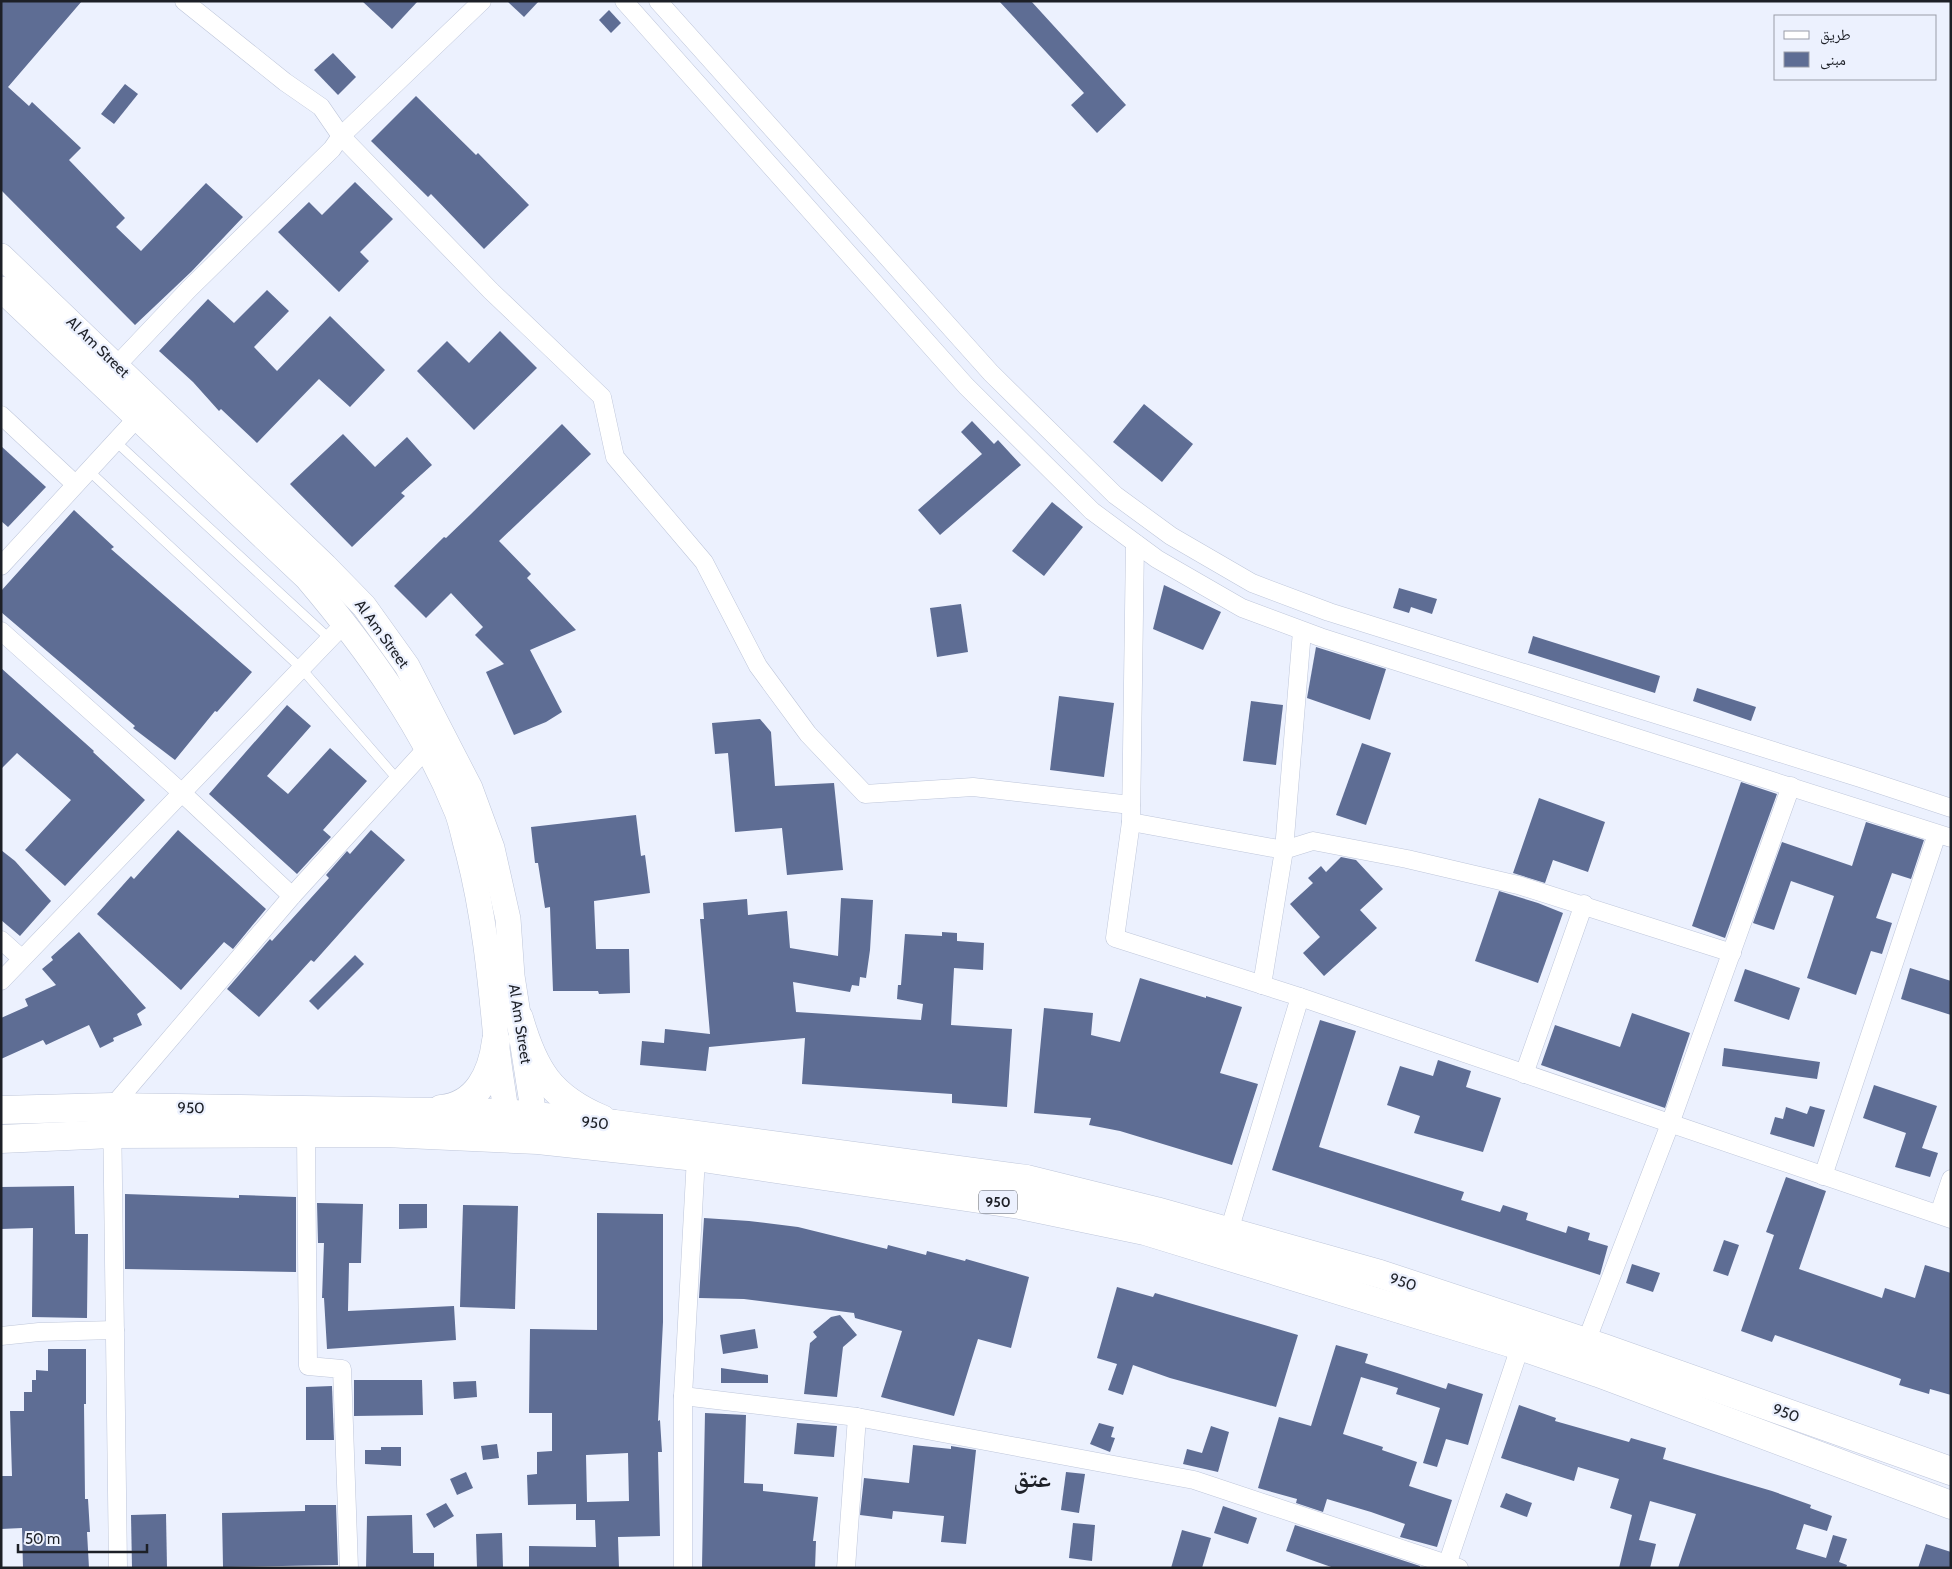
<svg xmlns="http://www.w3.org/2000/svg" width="1952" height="1569" font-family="Cabin,'Noto Naskh Arabic',sans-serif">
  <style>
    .building { fill: #5e6d94; fill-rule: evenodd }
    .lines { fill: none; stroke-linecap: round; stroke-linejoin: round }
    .service-casing { stroke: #bec6da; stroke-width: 10 }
    .minor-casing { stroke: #bec6da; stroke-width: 19 }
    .secondary-casing { stroke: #bec6da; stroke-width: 26 }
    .primary-casing { stroke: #bec6da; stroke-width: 29 }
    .service { stroke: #fff; stroke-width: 9 }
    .minor { stroke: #fff; stroke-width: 18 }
    .secondary { stroke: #fff; stroke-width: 25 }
    .primary { stroke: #fff; stroke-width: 28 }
    .labels { text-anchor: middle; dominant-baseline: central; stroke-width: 4.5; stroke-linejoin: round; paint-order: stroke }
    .shield { fill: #ecf1fe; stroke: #5b5f68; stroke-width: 1 }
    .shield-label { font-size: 14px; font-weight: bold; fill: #1d2027 }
    .street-label { font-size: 15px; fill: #1d2027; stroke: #ecf1fe }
    .town-label { font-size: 25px; font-weight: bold; fill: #1d2027; stroke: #ecf1fe }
  </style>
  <rect width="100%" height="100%" fill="#ecf1fe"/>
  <g class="building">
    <path d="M1 1H82L8 87 29 106 32 102 81 148 69 160 125 218 116 227 141 251 206 183 243 217 192 271 135 325 1 190Z"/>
    <path d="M362 1H418L392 29Z"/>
    <path d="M507 1H539L524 17Z"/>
    <path d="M999 1H1031L1126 105 1097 133 1071 105 1084 93Z"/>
    <path d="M609 10 621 23 611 33 599 20Z"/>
    <path d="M333 53 356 77 338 95 314 70Z"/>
    <path d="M125 84 138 94 114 124 101 114Z"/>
    <path d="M416 96 476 155 478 153 529 205 484 249 431 194 428 197 371 141Z"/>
    <path d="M355 182 393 219 360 252 369 261 339 292 278 232 309 202 322 215Z"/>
    <path d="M267 290 289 311 254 347 277 371 330 316 385 370 350 407 319 379 257 443 221 409 219 411 193 382 159 351 208 299 234 323Z"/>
    <path d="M500 331 537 368 474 430 417 371 447 341 469 363Z"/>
    <path d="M1144 404 1193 444 1162 482 1113 442Z"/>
    <path d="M972 421 994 444 998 440 1021 465 940 535 918 510 982 454 961 432Z"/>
    <path d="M562 424 591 454 499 541 531 574 527 578 576 630 530 650 562 712 546 722 514 735 486 672 504 664 475 635 483 627 451 593 426 618 394 586 444 537 446 538 470 515Z"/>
    <path d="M343 434 375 467 407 437 432 465 401 493 405 496 352 547 290 484Z"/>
    <path d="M1 446 46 487 8 527 1 521Z"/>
    <path d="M1052 502 1083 527 1044 576 1012 551Z"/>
    <path d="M74 510 114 547 111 549 252 672 217 712 215 711 175 760 133 728 135 726 1 612V591Z"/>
    <path d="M1164 585 1221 612 1203 650 1153 629Z"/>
    <path d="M1399 588 1437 599 1432 614 1411 607 1409 613 1393 608Z"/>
    <path d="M961 604 968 652 937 657 930 608Z"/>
    <path d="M1533 636 1660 676 1655 693 1528 653Z"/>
    <path d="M1316 647 1386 669 1370 720 1307 698Z"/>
    <path d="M1 668 94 751 93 752 145 800 65 886 25 850 71 800 17 753 1 769Z"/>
    <path d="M1697 688 1756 707 1751 721 1693 701Z"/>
    <path d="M1059 696 1114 703 1104 777 1050 770Z"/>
    <path d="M1251 701 1283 705 1276 765 1243 761Z"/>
    <path d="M287 705 311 726 267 776 288 794 330 748 367 781 323 830 331 837 297 874 209 794Z"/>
    <path d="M760 719 771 732 775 786 834 783 843 870 787 875 782 828 735 832 728 753 715 754 712 723Z"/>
    <path d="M1362 743 1391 753 1366 825 1336 815Z"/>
    <path d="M1741 782 1777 794 1725 938 1692 926Z"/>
    <path d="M1539 798 1605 822 1588 872 1553 860 1545 883 1513 873Z"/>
    <path d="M636 815 641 856 645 855 650 893 594 901 596 949H629L630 993 599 994 598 991H553L550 907 545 908 538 863H535L531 827Z"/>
    <path d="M1866 822 1924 840 1911 879 1892 873 1876 918 1892 923 1882 954 1871 951 1856 995 1807 978 1834 896 1791 881 1774 930 1753 923 1782 842 1852 866Z"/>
    <path d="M178 830 266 909 233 949 224 942 181 990 97 914 131 876 134 879Z"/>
    <path d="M371 830 405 860 314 962 311 960 259 1017 227 989 270 939 272 941 329 878 326 875 347 851 350 854Z"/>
    <path d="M1 850 15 861 51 901 20 936 1 920Z"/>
    <path d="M1341 857 1356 860 1383 889 1360 910 1377 928 1324 976 1303 953 1320 937 1290 904 1313 883 1308 878 1321 866 1326 872Z"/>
    <path d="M1499 891 1538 903 1563 913 1538 983 1475 961Z"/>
    <path d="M841 898 873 900 870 950 866 978 860 977 859 986 852 985 850 992 793 982 796 1012 921 1020 923 1004 897 999 898 985H901L905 934 942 936V932L957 933V941L984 943 983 970 954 968 951 1025 1012 1029 1007 1107 952 1103V1094L802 1084 805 1038 709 1047 706 1071 640 1065 642 1041 664 1043 665 1029 710 1034 700 919H704L703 903 747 899 748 915 787 911 790 948 838 956Z"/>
    <path d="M79 932 146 1008 137 1014 142 1025 113 1038 114 1041 100 1048 89 1025 46 1045 43 1040 1 1059V1018L28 1006 25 999 56 985 42 969 53 960 51 957Z"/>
    <path d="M355 955 364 964 318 1010 309 1001Z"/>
    <path d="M1910 968 1951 981V1015L1901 999Z"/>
    <path d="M1745 969 1800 988 1789 1020 1734 1001Z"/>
    <path d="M1140 978 1206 998V996L1242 1007 1220 1073 1258 1084 1232 1165 1120 1131 1089 1125 1091 1118 1034 1113 1044 1008 1093 1013 1091 1035 1120 1042Z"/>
    <path d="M1632 1013 1690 1033 1665 1108 1541 1065 1555 1025 1620 1047Z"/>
    <path d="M1320 1020 1356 1031 1319 1147 1464 1192 1461 1200 1500 1212 1503 1205 1528 1213 1526 1220 1566 1233 1568 1226 1590 1233 1588 1240 1608 1246 1600 1275 1272 1170Z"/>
    <path d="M1724 1048 1820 1062 1817 1079 1722 1066Z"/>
    <path d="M1438 1060 1471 1071 1466 1087 1501 1098 1483 1152 1414 1133 1420 1116 1387 1105 1400 1066 1433 1076Z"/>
    <path d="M1874 1085 1937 1106 1922 1148 1938 1153 1930 1177 1895 1167 1906 1133 1863 1118Z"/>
    <path d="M1810 1106 1825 1110 1814 1147 1770 1134 1775 1117 1783 1119 1786 1107 1807 1114Z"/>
    <path d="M1786 1177 1826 1191 1799 1269 1882 1298 1885 1288 1915 1298 1925 1265 1951 1273V1395L1930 1389 1929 1394 1899 1385 1901 1379 1775 1335 1772 1342 1741 1331 1774 1235 1766 1232Z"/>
    <path d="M74 1186 75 1234H88L87 1318 32 1317 33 1228 1 1229V1187Z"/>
    <path d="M125 1194 239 1198V1195L296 1197V1272L125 1269Z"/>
    <path d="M317 1203 363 1204 361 1263H349L348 1311 454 1306 456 1340 327 1349 324 1298H322L324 1243H318Z"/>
    <path d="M399 1204H427V1228L399 1229Z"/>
    <path d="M463 1205 518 1206 515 1309 460 1307Z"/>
    <path d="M597 1213 663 1214V1322L658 1421 660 1420 662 1452H658L660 1536 618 1537 619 1568H529V1546L596 1547 595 1520H576V1504L528 1505 527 1475 537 1474V1452L552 1451V1413H529L530 1329 597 1330ZM628 1453 629 1501 587 1502 586 1455Z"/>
    <path d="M704 1218 749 1221 798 1227 887 1249 888 1245 926 1255 927 1251 965 1261 966 1259 1029 1277 1011 1348 978 1339 954 1416 881 1397 902 1331 855 1318 854 1313 744 1299 699 1298Z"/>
    <path d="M1724 1240 1739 1245 1728 1276 1713 1271Z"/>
    <path d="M1632 1264 1660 1273 1653 1292 1626 1283Z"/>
    <path d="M1117 1287 1153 1297 1155 1293 1298 1335 1276 1407 1170 1378 1133 1365 1123 1395 1108 1390 1117 1364 1097 1358Z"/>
    <path d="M840 1315 857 1335 843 1347 837 1397 804 1394 810 1343 817 1337 813 1332 831 1317Z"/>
    <path d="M755 1329 758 1348 723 1354 720 1335Z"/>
    <path d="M1336 1345 1368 1354 1365 1363 1397 1373 1446 1389 1448 1383 1483 1394 1468 1445 1446 1439 1437 1467 1423 1463 1440 1408 1396 1394 1398 1388 1361 1377 1343 1434 1383 1447 1382 1450 1417 1462 1409 1486 1452 1500 1437 1547 1400 1537 1405 1524 1371 1512 1327 1499 1323 1512 1296 1503 1297 1499 1258 1488 1279 1417 1311 1426Z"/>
    <path d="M48 1349H86V1404H84L85 1499H88L90 1532H87L89 1568H23L22 1528 1 1529V1476H12L10 1411H24V1392H32V1380H36V1370L48 1371Z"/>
    <path d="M721 1368 768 1375V1383H721Z"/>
    <path d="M354 1380H422L423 1415 354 1416Z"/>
    <path d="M476 1381 477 1397 454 1399 453 1382Z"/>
    <path d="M332 1386 334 1440H306V1387Z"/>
    <path d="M1519 1405 1556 1418 1555 1421 1629 1442 1631 1438 1666 1448 1663 1459 1772 1491 1811 1505 1810 1508 1832 1516 1827 1531 1804 1524 1796 1549 1826 1558 1833 1535 1847 1539 1839 1562 1847 1565 1846 1568H1678L1696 1514 1650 1501 1639 1540 1656 1544 1650 1568H1619L1632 1515 1610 1508 1619 1479 1578 1467 1574 1481 1501 1458Z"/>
    <path d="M705 1413 746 1415 744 1483 763 1484V1491L818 1497 813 1541H816L815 1568 702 1567Z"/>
    <path d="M797 1423 837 1426 834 1457 794 1454Z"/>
    <path d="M1099 1423 1114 1427 1111 1437 1115 1438 1110 1452 1090 1444Z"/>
    <path d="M1211 1426 1229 1432 1218 1472 1183 1464 1187 1449 1202 1453Z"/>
    <path d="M497 1444 499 1458 483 1460 481 1446Z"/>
    <path d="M913 1445 951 1449V1446L976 1450 966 1544 941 1542 944 1516 893 1511 892 1519 860 1515 864 1478 909 1483Z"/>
    <path d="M381 1447H401V1466L365 1464V1450H381Z"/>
    <path d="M466 1472 473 1488 457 1495 450 1479Z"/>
    <path d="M1066 1472 1085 1474 1079 1513 1061 1510Z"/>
    <path d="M1506 1493 1532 1503 1527 1517 1500 1507Z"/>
    <path d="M446 1503 454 1516 434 1528 426 1514Z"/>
    <path d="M305 1505H336L338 1565 223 1567 222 1513 305 1511Z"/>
    <path d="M1223 1506 1257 1518 1248 1544 1214 1533Z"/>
    <path d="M166 1514 167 1568H132L131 1515Z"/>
    <path d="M412 1515 413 1553H434V1568H366L367 1516Z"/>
    <path d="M1073 1523 1095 1525 1092 1561 1069 1558Z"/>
    <path d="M1295 1525 1420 1566V1568H1334L1286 1551Z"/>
    <path d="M1182 1530 1211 1538 1202 1568H1171Z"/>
    <path d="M502 1533 503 1568H477L476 1534Z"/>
    <path d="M1926 1544 1951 1552V1568H1918Z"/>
  </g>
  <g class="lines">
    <defs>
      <g id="service">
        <path d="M115 441 330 639"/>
        <path d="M88 470 301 668 398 780"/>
      </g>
      <g id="minor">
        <path d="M482 1 341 136 491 291 602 397 615 457 704 562 758 666 808 734 865 794 973 787 1131 805"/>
        <path d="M624 1 966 386 1092 511 1157 559 1242 608 1320 637 1951 838"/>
        <path d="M658 1 991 373 1115 495 1171 536 1252 583 1329 612 1860 778 1951 808"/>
        <path d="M117 365 189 289 332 149 341 136 321 107 285 82 184 1"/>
        <path d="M1 415 75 484"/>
        <path d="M1135 543 1131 822 1115 938 1300 997 1951 1219"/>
        <path d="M1 566 137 418"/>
        <path d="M1 631 181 792 292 896"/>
        <path d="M1131 822 1284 850 1313 841 1407 859 1518 885 1732 953"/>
        <path d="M1 940 21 958"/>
        <path d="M1 981 345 623"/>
        <path d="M1262 985 1284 850 1302 631"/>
        <path d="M1524 1074 1584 904"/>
        <path d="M306 1134 308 1366 342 1369 349 1568"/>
        <path d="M1823 1176 1937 834"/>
        <path d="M1939 1214 1951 1179"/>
        <path d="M1229 1231 1300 997"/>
        <path d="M1 1336 39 1332 115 1330"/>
        <path d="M1586 1342 1670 1124 1791 786"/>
        <path d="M683 1396 857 1417 1194 1480 1459 1568"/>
        <path d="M118 1568 112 1107 292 896 426 749"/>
        <path d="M683 1568V1396L696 1157"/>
        <path d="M846 1568 857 1417"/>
        <path d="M1446 1568 1523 1338"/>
      </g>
      <g id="secondary">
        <path d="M1 256 325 566 364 606 407 666 470 788 492 848 508 919 512 976 537 1135"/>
        <path d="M1 289 307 578C367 649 422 725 457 812 462 825 464 839 468 852 484 914 490 975 496 1039 499 1070 505 1101 509 1132"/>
      </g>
      <g id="primary">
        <path d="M519 1018C534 1070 550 1097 602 1119"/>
        <path d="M441 1109C477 1106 492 1073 496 1041"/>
        <path d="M1 1110 112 1107 506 1113 615 1124 1027 1179 1156 1211 1380 1274 1604 1348 1951 1471"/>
        <path d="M1 1139 112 1134 385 1133 538 1140 696 1157 1020 1205 1145 1231 1520 1346 1598 1373 1951 1505"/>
      </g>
    </defs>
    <use href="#service" class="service-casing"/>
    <use href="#minor" class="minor-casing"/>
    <use href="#secondary" class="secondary-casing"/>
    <use href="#primary" class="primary-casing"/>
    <use href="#service" class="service"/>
    <use href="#minor" class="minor"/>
    <use href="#secondary" class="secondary"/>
    <use href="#primary" class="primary"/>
  </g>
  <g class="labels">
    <rect class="shield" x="979" y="1190.5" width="38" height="23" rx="4"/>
    <g class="shield-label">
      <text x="998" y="1202">950</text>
    </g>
    <g class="street-label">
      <text transform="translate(98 347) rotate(44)">Al Am Street</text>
      <text transform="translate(382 634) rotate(54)">Al Am Street</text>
      <text transform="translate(520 1024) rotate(81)">Al Am Street</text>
      <text transform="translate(191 1108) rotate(1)">950</text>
      <text transform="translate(595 1123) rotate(5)">950</text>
      <text transform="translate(1403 1282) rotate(18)">950</text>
      <text transform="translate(1786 1413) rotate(20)">950</text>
    </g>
    <g class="town-label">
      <text x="1032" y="1478">عتق</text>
    </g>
  </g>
  <rect width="1952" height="1569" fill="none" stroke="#1d2027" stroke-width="5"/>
  <rect x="1774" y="15" width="162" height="65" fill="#ecf1fe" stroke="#999da8"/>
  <rect x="1784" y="31" width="25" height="8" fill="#ffffff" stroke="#999da8"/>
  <text x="1820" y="40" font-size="15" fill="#1d2027">طريق</text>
  <rect x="1784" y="52" width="25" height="15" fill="#5e6d94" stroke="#999da8"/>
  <text x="1820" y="65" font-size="15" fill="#1d2027">مبنى</text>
  <path d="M18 1544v8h129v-8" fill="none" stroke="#1d2027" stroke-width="2.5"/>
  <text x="25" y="1544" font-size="15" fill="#1d2027" stroke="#ecf1fe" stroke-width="4" paint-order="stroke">50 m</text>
</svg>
